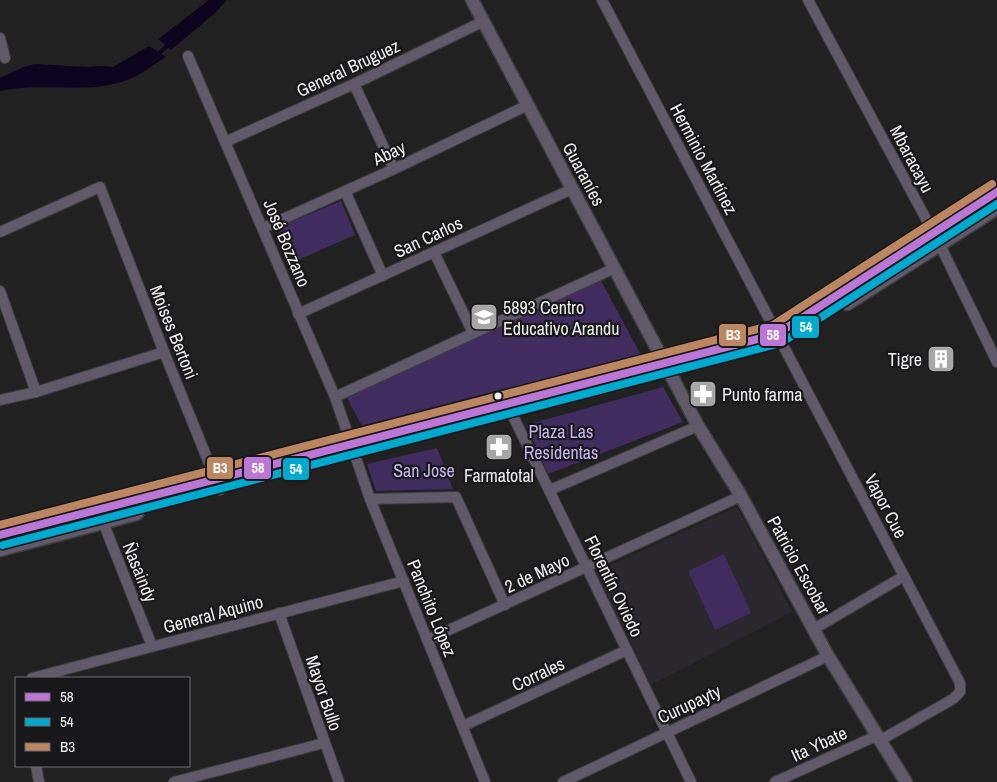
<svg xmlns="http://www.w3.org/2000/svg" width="997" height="782" font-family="'Archivo Narrow',sans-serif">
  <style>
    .built { fill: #2a272e }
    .green { fill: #402c5e }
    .water { fill: #0e031e }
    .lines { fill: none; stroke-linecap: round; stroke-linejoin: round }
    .stream { stroke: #0e031e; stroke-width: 4 }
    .minor-casing { stroke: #3e3e3f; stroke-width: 12 }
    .tertiary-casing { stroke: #3e3e3f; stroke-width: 15 }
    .primary-casing { stroke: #3e3e3f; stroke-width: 19 }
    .minor { stroke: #5f5969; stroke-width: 10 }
    .tertiary { stroke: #5f5969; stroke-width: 12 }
    .primary { stroke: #605969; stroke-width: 16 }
    .bus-1-casing { stroke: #181719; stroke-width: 11 }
    .bus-2-casing { stroke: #181719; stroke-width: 11 }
    .bus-3-casing { stroke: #181719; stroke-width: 11 }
    .bus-1 { stroke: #ba77d6; stroke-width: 8 }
    .bus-2 { stroke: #00a9ce; stroke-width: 8 }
    .bus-3 { stroke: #bb8660; stroke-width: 8 }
    .bus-dot { fill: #efeff0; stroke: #181719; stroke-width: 2 }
    .labels { text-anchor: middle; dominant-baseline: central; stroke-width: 4.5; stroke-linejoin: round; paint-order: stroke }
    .street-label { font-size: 18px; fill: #efeff0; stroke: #181719 }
    .poi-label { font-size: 18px; fill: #efeff0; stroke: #181719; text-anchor: start }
    .park-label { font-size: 18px; fill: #c8b3f1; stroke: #181719 }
    .line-badge { stroke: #181719; stroke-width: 2 }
    .badge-label { font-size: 14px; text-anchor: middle; font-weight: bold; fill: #fff }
  </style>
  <rect width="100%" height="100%" fill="#212122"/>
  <path class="built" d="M737 507 792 612 651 685 596 572Z"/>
  <g class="green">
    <path d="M341 201 355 235 291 263 276 228Z"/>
    <path d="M600 279 642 357 364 430 347 398Z"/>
    <path d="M663 387 683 422 548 474 526 425Z"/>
    <path d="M437 448 453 489 376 491 367 464Z"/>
    <path d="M724 554 751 613 715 630 688 571Z"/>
  </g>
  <g class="water">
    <path d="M209 0H227L214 14 171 50 158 39Z"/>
    <path d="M149 46 166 57C154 64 142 74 130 79 88 96 43 81 0 91V78L24 67 35 64 87 67 101 66 113 67Z"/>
  </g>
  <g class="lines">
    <path class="stream" d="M157 55 169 44"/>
    <defs>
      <g id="minor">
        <path d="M602 0 960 683V692L953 699 879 741"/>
        <path d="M808 0 939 243 997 362"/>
        <path d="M0 38 5 58"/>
        <path d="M188 56 335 397 370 499 485 782"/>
        <path d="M354 84 394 169"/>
        <path d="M225 142 354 84 484 21"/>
        <path d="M345 191 383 276"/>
        <path d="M263 228 394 169 528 105"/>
        <path d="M0 232 100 187 164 352 220 490"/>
        <path d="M434 252 473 333"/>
        <path d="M0 291 36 392"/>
        <path d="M298 314 572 189"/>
        <path d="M335 397 615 268"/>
        <path d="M0 400 36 392 164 352"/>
        <path d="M505 405 512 414 691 782"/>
        <path d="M550 490 698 426"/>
        <path d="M370 499 456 497 505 605"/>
        <path d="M101 517 152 646"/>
        <path d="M279 613 339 782"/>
        <path d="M814 629 904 576"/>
        <path d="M427 640 741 496"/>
        <path d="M32 678 404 581"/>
        <path d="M463 726 627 650"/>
        <path d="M36 766 39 782"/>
        <path d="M174 782 324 743"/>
        <path d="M563 782 828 656"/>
        <path d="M775 782 876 736"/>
      </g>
      <path id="tertiary" d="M472 0 698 426 741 496 828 656 906 782"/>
      <g id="primary">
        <path d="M847 302 997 206"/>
        <path d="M0 535 777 334 997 192"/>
        <path d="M0 548 136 512"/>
      </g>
    </defs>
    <use href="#minor" class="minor-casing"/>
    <use href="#tertiary" class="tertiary-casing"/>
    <use href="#primary" class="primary-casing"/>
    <use href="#minor" class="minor"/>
    <use href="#tertiary" class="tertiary"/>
    <use href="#primary" class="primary"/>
    <defs>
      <path id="bus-1" d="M0 535 777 334 997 192"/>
      <path id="bus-2" d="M3 545 781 343 997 204"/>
      <path id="bus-3" d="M0 525 773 325 992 184"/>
    </defs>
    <use href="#bus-1" class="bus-1-casing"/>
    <use href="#bus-2" class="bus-2-casing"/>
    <use href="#bus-3" class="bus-3-casing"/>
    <use href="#bus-1" class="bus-1"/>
    <use href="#bus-2" class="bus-2"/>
    <use href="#bus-3" class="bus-3"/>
  </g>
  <defs>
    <symbol id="school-square" viewBox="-11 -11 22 22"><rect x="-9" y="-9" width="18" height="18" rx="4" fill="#a7a7a8" stroke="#181719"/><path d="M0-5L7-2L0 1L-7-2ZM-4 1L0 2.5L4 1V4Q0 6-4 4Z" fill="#fff"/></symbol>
    <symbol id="building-square" viewBox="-11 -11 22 22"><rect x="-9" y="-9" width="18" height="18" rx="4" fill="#a7a7a8" stroke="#181719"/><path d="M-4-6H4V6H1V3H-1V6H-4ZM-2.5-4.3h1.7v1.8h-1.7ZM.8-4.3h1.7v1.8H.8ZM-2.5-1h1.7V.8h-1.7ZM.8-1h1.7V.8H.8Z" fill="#fff"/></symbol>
    <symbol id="pharmacy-square" viewBox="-11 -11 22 22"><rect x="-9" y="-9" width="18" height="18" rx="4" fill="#a7a7a8" stroke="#181719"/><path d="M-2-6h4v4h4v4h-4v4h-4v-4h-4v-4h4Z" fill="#fff"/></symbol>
  </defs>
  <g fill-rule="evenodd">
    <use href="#school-square" x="468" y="301" width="32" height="32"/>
    <use href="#building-square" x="925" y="343" width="32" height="32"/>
    <use href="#pharmacy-square" x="687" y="378" width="32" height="32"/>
    <use href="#pharmacy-square" x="483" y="431" width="32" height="32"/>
  </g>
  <circle class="bus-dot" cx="498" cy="396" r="4.5"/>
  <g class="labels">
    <g class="street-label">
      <text transform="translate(348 68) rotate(-25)">General Bruguez</text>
      <text transform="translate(389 153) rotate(-25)">Abay</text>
      <text transform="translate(704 159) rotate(62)">Herminio Martínez</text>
      <text transform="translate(912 159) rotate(62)">Mbaracayu</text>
      <text transform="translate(584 174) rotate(62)">Guaraníes</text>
      <text transform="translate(428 237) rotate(-25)">San Carlos</text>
      <text transform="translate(287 243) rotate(67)">José Bozzano</text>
      <text transform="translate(174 332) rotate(68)">Moises Bertoni</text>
      <text transform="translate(886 506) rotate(62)">Vapor Cue</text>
      <text transform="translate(799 565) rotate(61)">Patricio Escobar</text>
      <text transform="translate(140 572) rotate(68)">Ñasaindy</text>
      <text transform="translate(537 573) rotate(-25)">2 de Mayo</text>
      <text transform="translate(614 586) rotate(64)">Florentín Oviedo</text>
      <text transform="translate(432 608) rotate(68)">Panchito López</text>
      <text transform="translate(213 614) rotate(-15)">General Aquino</text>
      <text transform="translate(538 674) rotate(-25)">Corrales</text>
      <text transform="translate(324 693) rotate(71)">Mayor Bullo</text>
      <text transform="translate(689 704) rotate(-25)">Curupayty</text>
      <text transform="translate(819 744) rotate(-25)">Ita Ybate</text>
    </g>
    <g class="poi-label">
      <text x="503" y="307">5893 Centro<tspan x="503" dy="21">Educativo Arandu</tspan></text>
      <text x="922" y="359" text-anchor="end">Tigre</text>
      <text x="722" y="394">Punto farma</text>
      <text x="499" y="475" text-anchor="middle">Farmatotal</text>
    </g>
    <g class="park-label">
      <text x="561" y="431">Plaza Las<tspan x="561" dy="21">Residentas</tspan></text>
      <text x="424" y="470">San Jose</text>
    </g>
  </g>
  <g class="line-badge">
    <rect x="791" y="315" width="29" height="24" rx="5" fill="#00a9ce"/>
    <rect x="759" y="323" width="28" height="24" rx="5" fill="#ba77d6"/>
    <rect x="718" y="323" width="29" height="24" rx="5" fill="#bb8660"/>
    <rect x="206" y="456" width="28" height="24" rx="5" fill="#bb8660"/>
    <rect x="243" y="456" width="29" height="24" rx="5" fill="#ba77d6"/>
    <rect x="282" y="457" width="28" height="24" rx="5" fill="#00a9ce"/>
  </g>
  <g class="badge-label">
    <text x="806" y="332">54</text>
    <text x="773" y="340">58</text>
    <text x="733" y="340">B3</text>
    <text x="220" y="473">B3</text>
    <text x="258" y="473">58</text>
    <text x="296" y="474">54</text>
  </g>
  <rect x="15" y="677" width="175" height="90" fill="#181719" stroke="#6e6d6f"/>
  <rect x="25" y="693" width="25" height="8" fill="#ba77d6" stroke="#6e6d6f"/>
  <text x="60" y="702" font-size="15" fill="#efeff0">58</text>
  <rect x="25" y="718" width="25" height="8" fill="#00a9ce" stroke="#6e6d6f"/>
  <text x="60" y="727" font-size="15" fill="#efeff0">54</text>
  <rect x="25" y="743" width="25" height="8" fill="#bb8660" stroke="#6e6d6f"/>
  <text x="60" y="752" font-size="15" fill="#efeff0">B3</text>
</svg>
